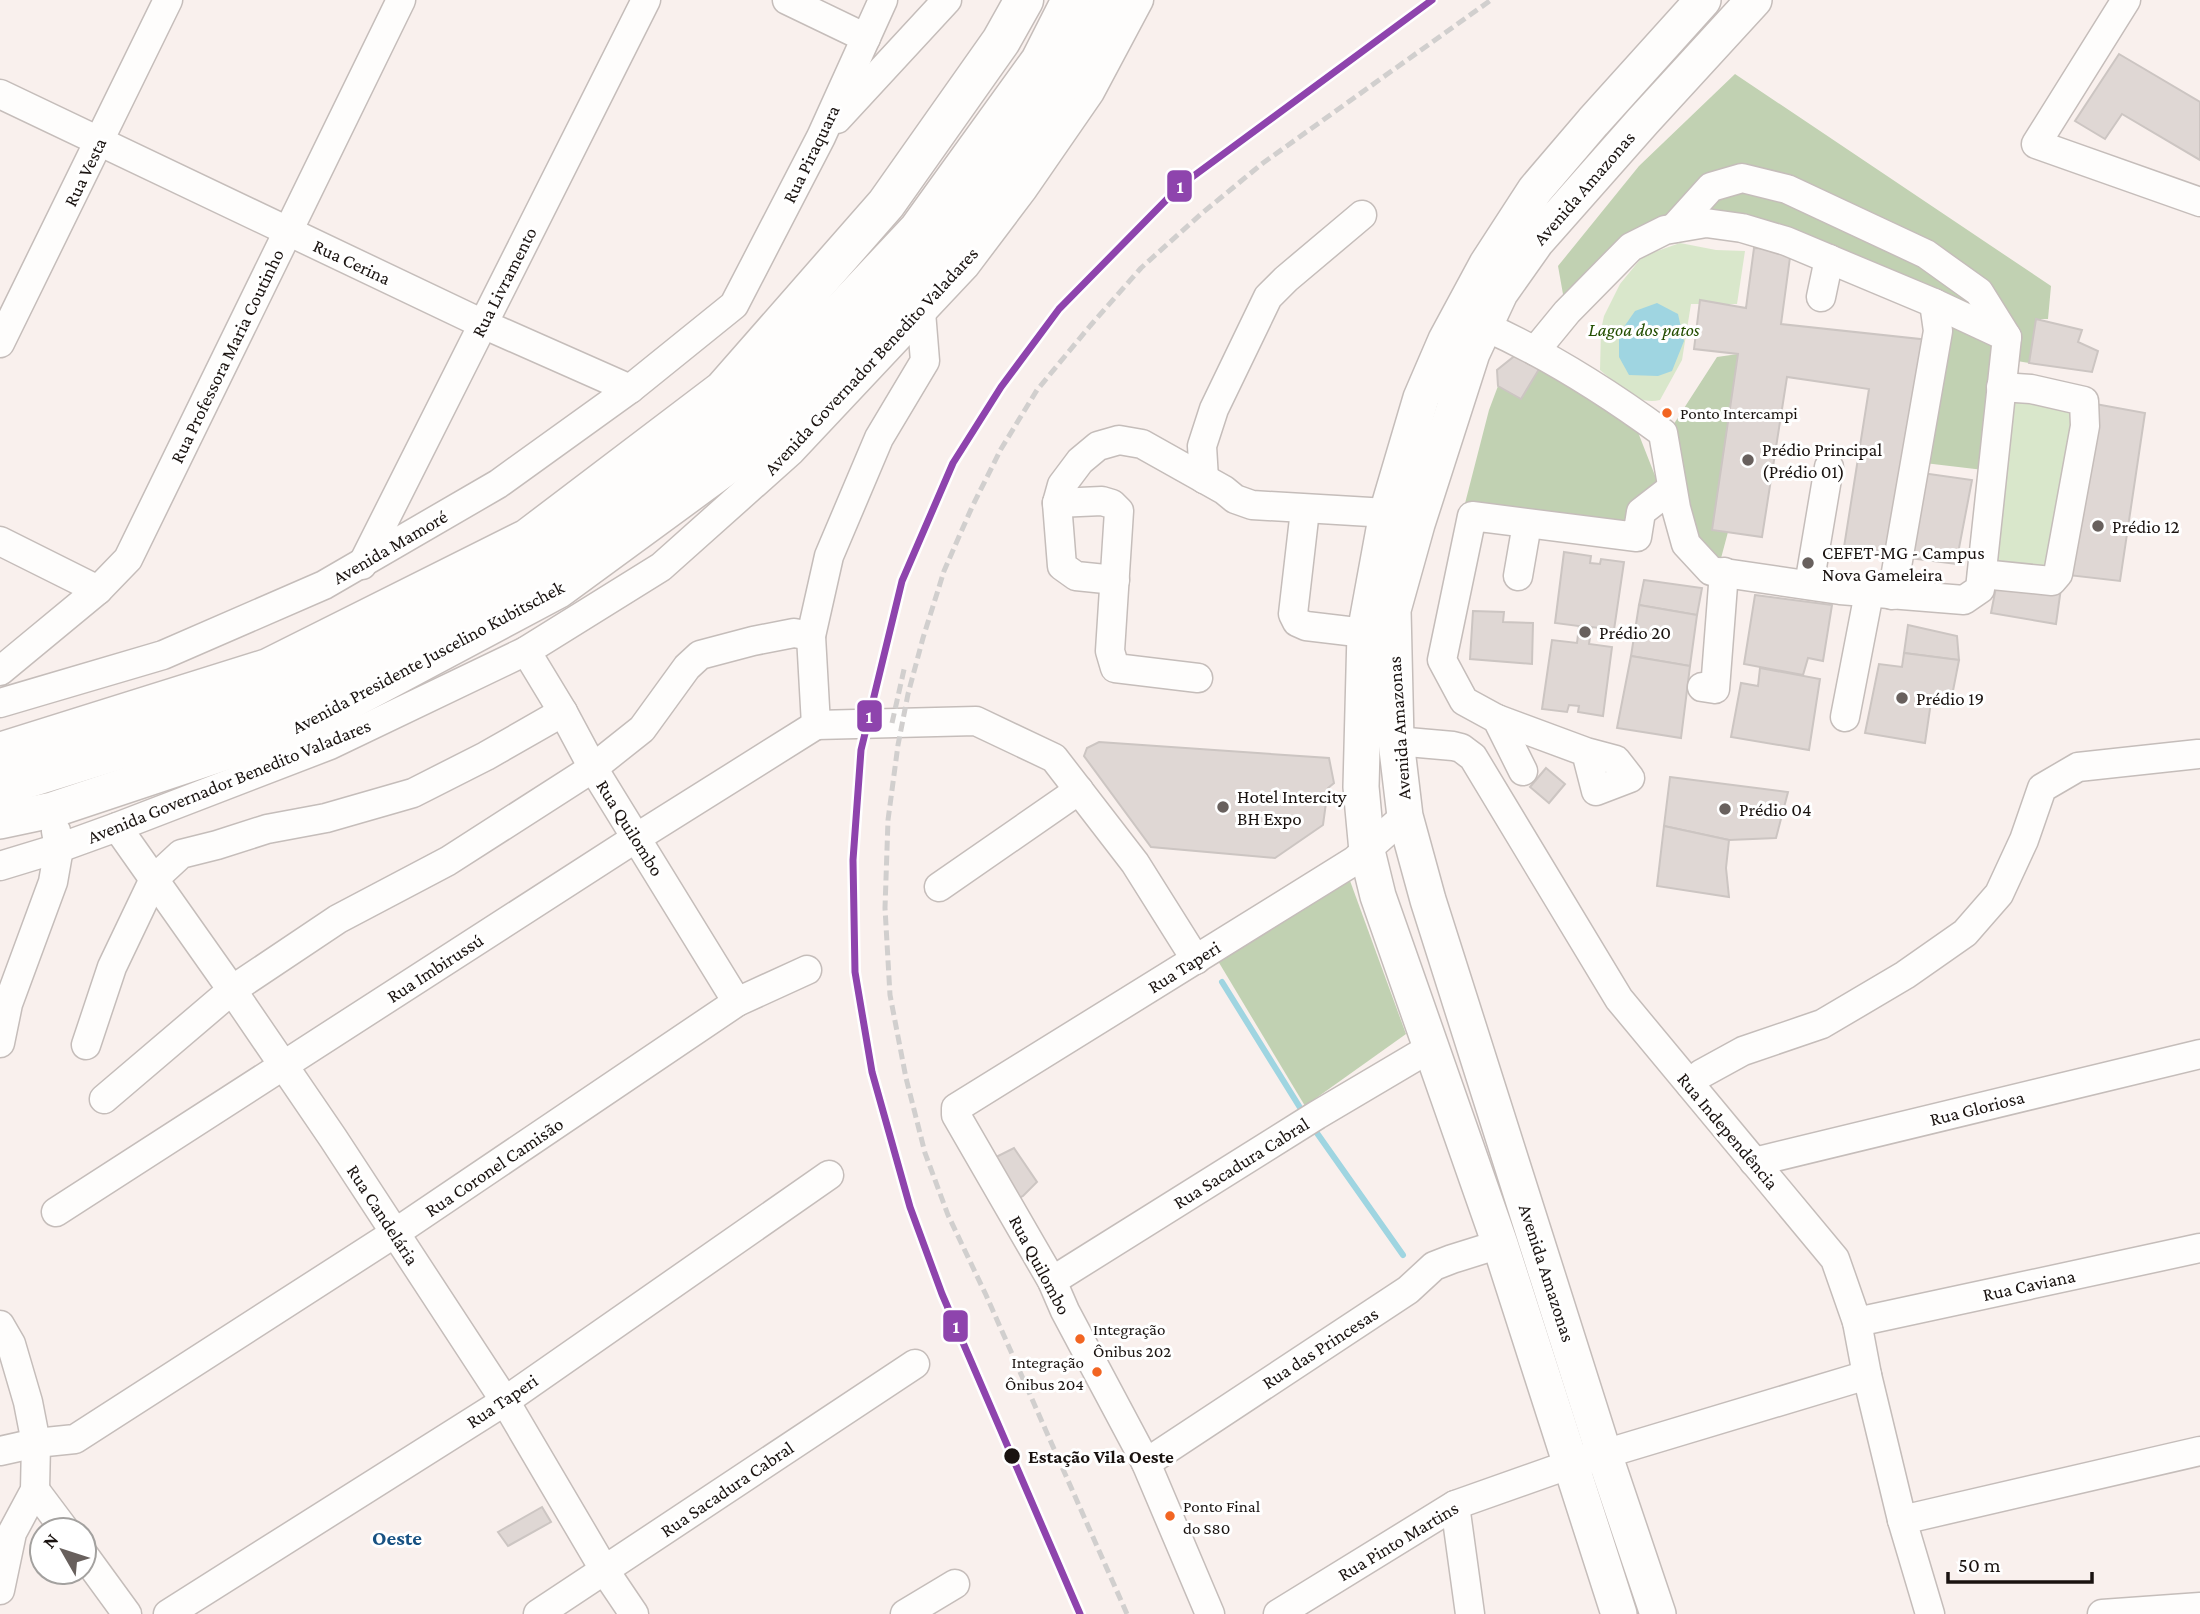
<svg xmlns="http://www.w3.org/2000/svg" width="2200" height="1614" font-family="'Crimson Pro',serif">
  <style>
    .green { fill: #d9e7cb }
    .forest { fill: #c1d1b2 }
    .water { fill: #9fd5e1 }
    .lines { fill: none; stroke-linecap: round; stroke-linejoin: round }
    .stream { stroke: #9fd5e1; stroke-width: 6 }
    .building { fill: #dfd7d4; stroke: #ccc5c2; stroke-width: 2 }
    .minor-casing { stroke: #c5bdba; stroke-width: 31 }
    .major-casing { stroke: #c5bdba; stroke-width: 38 }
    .highway-casing { stroke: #c5bdba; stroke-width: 41 }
    .minor { stroke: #fefdfc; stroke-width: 28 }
    .major { stroke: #fefdfc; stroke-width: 35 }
    .highway { stroke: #fefdfc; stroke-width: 38 }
    .rail { stroke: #d1cfce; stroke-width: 5; stroke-dasharray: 10 5; stroke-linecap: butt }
    .metro-1-casing { stroke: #fff; stroke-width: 12 }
    .metro-1 { stroke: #8e44ad; stroke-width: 7 }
    .bus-dot { fill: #f26522; stroke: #fff; stroke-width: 2.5 }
    .poi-dot { fill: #68605d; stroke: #fff; stroke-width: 2.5 }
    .stop-dot { fill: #1a1310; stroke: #fff; stroke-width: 2.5 }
    .labels { text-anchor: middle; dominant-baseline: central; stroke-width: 6; stroke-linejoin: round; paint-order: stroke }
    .bus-label { font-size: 17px; fill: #1a1310; stroke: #fff; text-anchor: start }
    .street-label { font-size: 19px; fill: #1a1310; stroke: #fff }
    .park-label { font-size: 19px; font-style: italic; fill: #234e00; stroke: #fff }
    .poi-label { font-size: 19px; fill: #1a1310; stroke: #fff; text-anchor: start }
    .stop-label { font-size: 19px; font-weight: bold; fill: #1a1310; stroke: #fff; text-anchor: start }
    .neighbourhood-label { font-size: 21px; font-weight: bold; fill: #175182; stroke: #fff }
    .line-badge { stroke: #fff; stroke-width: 2.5 }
    .badge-label { font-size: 19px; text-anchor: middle; font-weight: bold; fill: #fff }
  </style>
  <rect width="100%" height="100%" fill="#f9f0ed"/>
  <g class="green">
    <path d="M1680 243 1716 250 1745 251 1737 304H1691L1682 360 1660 400C1636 406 1618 384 1600 370L1601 330 1604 316 1620 284 1643 256Z"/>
    <path d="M2001 388 2083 401 2058 574H1982Z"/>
  </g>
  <g class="forest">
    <path d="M1735 74 2051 286 2048 319H2036L2029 363 2005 359 1992 471 1916 462 1935 304 1742 228H1664L1566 311 1558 266 1639 166Z"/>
    <path d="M1738 354 1712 530 1728 532 1720 562 1694 543 1668 433 1717 357Z"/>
    <path d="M1544 361 1632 417 1663 496 1637 537 1461 519 1489 410 1498 386 1521 399Z"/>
    <path d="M1349 878 1406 1034 1305 1106 1215 956Z"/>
  </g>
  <path class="water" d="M1657 303 1678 314 1684 341 1672 371 1658 376 1629 375 1619 357V334L1635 311Z"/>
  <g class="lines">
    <g class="stream">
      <path d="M1222 982 1304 1114"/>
      <path d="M1312 1126 1403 1255"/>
    </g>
  </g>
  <g class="building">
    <path d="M2119 54 2200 102V160L2122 114 2105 139 2075 121Z"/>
    <path d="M1754 248 1791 250 1781 324 1929 340 1895 552 1844 547 1869 389 1787 377 1762 537 1712 530 1738 354 1694 349 1700 300 1746 308Z"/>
    <path d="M2036 319 2082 330 2078 342 2098 351 2092 372 2029 363Z"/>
    <path d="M1522 350 1544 361 1521 399 1498 386 1497 370Z"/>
    <path d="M2090 403 2145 413 2120 581 2059 574Z"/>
    <path d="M1922 473 1972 480 1956 564 1908 558Z"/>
    <path d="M1564 552 1591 556 1590 563 1600 564 1601 559 1624 562 1614 630 1592 627 1590 637 1589 644 1612 647 1603 716 1578 712 1579 706 1569 705 1567 712 1542 709 1552 640 1577 643 1579 626 1555 623Z"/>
    <path d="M1998 577 2061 588 2056 624 1991 613Z"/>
    <path d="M1644 580 1702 588 1697 615 1639 605Z"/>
    <path d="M1755 595 1832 605 1823 661 1808 658 1803 675 1744 664Z"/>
    <path d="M1639 605 1697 615 1690 666 1631 656Z"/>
    <path d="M1473 611 1504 612 1503 622 1533 623 1532 664 1470 659Z"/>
    <path d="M1908 625 1957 636 1959 660 1904 653Z"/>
    <path d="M1904 653 1959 660 1951 701 1932 695 1925 743 1865 733 1879 664 1902 667Z"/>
    <path d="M1631 656 1690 666 1681 738 1617 728Z"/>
    <path d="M1760 668 1820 679 1809 750 1731 737 1741 683 1758 686Z"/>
    <path d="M1099 742 1329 758 1334 783 1328 788 1323 825 1275 858 1151 847 1084 756 1087 748Z"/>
    <path d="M1546 768 1565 784 1549 803 1530 787Z"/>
    <path d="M1670 777 1788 792 1776 838 1729 840 1664 826Z"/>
    <path d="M1664 826 1729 840 1726 868 1729 897 1657 886Z"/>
    <path d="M1014 1148 1037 1182 1023 1196 1011 1202 990 1160Z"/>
    <path d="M542 1507 551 1522 508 1546 498 1532Z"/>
  </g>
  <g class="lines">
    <defs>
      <g id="minor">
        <path d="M787 0 866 38"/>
        <path d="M2126 0 2036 144 2200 202"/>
        <path d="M0 94 483 324 630 389"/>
        <path d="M837 119 947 0"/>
        <path d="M1674 228 1711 187 1742 178 1787 189 1926 254 1979 292 2007 337"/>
        <path d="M1821 297 1829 259"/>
        <path d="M1484 326C1547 354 1607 392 1663 433L1676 508 1686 544 1711 571 1840 590 1964 600 1980 589 2007 337 1934 303"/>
        <path d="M0 343 168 0"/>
        <path d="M1535 351 1567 312 1631 247 1665 230 1706 223 1742 228 1786 241 1934 303 1938 331 1892 595"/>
        <path d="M1204 479 1202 446 1214 409 1268 297 1286 279 1362 215"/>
        <path d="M1057 503 1102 501 1112 504 1119 511 1110 651 1115 668 1198 678"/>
        <path d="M1305 510 1293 614 1297 622 1306 626 1365 633"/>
        <path d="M0 541 98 590"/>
        <path d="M362 565 646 0"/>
        <path d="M1982 574 2052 581 2058 574 2085 426 2084 401 2031 389 2001 387"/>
        <path d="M1518 576 1527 524"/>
        <path d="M1115 580 1076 576 1062 566 1057 503 1062 485 1080 461 1098 446 1119 440 1142 444 1224 490 1235 499 1252 505 1387 513"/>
        <path d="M1809 585 1829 467"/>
        <path d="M526 651 563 712 593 768 737 1002"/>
        <path d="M0 671 98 590 128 559 401 0"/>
        <path d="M1702 687 1715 689 1724 572"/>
        <path d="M0 703 163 655 324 585 498 484 630 389 734 305 821 137 883 0"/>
        <path d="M1845 717 1869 593"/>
        <path d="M1497 719 1586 752 1616 760 1630 778 1596 791 1586 752"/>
        <path d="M816 725 976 721 1054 758 1135 863 1196 960"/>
        <path d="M816 725 811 636 829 556 879 438 925 361 921 312"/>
        <path d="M1396 741 1453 746 1461 748 1473 757 1619 999 1835 1259 1857 1322 1867 1375 1902 1520 1930 1614"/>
        <path d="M1523 771 1497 719 1464 701 1442 660 1472 516 1637 537 1641 512 1672 488"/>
        <path d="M117 827 232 990 333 1138 505 1401 605 1571 634 1614"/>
        <path d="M0 866 59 848 117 827 330 745 526 651 661 567 791 451 965 266 1023 189 1090 92 1139 0"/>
        <path d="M939 887 1079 790"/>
        <path d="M0 1043 8 1004 53 882 59 848 56 831"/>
        <path d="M86 1045 112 967 154 879 181 854 217 845 267 829 326 818 413 793 486 756 563 712"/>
        <path d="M1690 1084 1701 1074 1743 1051 1822 1024 1905 975 1965 933 1999 894 2024 840 2042 788 2078 767 2198 754"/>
        <path d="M104 1099 232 990 338 919 448 861 593 768 642 729 687 667 700 655 753 641 794 633 811 636"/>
        <path d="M1754 1162 2200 1054"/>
        <path d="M56 1212 636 838 816 725"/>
        <path d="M1052 1281 1317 1115 1432 1047"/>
        <path d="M1857 1322 2200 1248"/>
        <path d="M0 1325 11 1344 28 1402 36 1443 35 1490 12 1533 0 1590"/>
        <path d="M0 1451 36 1443 75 1439 395 1233 737 1002 807 970"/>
        <path d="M1146 1463 1408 1290 1434 1266 1452 1259 1500 1244"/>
        <path d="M35 1490 65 1530"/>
        <path d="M1455 1505 1470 1614"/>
        <path d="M1902 1520 2200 1451"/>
        <path d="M84 1555 127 1614"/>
        <path d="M168 1614 505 1401 829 1175"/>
        <path d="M538 1614 915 1364"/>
        <path d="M905 1614 955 1584"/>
        <path d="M1210 1614 1146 1463 1065 1311 1052 1281 956 1115V1108L1354 861 1405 816"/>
        <path d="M1278 1614 1455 1505 1571 1464 1867 1375"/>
        <path d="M2102 1614 2200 1607"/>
      </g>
      <g id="major">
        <path d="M0 821 52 810 304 726 559 590 769 436 946 252 1068 77 1110 0"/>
        <path d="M1619 1614 1500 1244 1378 896 1367 851 1361 787 1365 633 1387 513 1421 398 1446 340 1487 264 1535 190 1593 122 1703 0"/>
        <path d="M1658 1614 1604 1454 1428 900 1405 816 1396 741 1393 610 1417 524 1472 353 1500 293 1536 242 1643 121 1754 0"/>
      </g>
      <g id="highway">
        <path d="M0 752 268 668 528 538 723 390 886 204 1001 41 1024 0"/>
        <path d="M0 787 293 696 542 563 747 412 918 230 1040 61 1071 0"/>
      </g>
    </defs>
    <use href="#minor" class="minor-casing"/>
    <use href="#major" class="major-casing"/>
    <use href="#highway" class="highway-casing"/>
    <use href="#minor" class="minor"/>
    <use href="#major" class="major"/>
    <use href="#highway" class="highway"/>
    <g class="rail">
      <path d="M892 723 905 665"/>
      <path d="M1127 1614 986 1295 948 1215 925 1153 906 1078 890 995 885 908 888 820 898 745 908 694 923 638 944 571 972 507 1001 449 1037 390 1090 326 1141 268 1201 214 1263 163 1491 0"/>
    </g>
    <defs>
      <path id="metro-1" d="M1080 1614 942 1294 910 1207 872 1072 855 972 853 860 861 750 902 581 953 463 1001 387 1059 309 1180 186 1432 0"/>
    </defs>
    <use href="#metro-1" class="metro-1-casing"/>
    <use href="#metro-1" class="metro-1"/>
  </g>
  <g class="bus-dot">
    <circle cx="1667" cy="413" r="6"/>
    <circle cx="1080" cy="1339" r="6"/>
    <circle cx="1097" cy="1372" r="6"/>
    <circle cx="1170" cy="1516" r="6"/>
  </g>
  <g class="poi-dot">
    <circle cx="1748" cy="460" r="7"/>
    <circle cx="2098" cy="526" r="7"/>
    <circle cx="1808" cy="563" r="7"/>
    <circle cx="1585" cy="632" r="7"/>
    <circle cx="1902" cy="698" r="7"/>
    <circle cx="1223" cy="807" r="7"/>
    <circle cx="1725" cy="809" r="7"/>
  </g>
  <circle class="stop-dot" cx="1012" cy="1456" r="9"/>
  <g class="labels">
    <g class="bus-label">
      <text x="1680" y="413">Ponto Intercampi</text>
      <text x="1093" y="1329">Integração<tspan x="1093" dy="22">Ônibus 202</tspan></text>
      <text x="1084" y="1362" text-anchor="end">Integração<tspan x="1084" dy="22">Ônibus 204</tspan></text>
      <text x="1183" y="1506">Ponto Final<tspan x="1183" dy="22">do S80</tspan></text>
    </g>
    <g class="street-label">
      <text transform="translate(811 154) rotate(-64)">Rua Piraquara</text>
      <text transform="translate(85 172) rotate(-64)">Rua Vesta</text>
      <text transform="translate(1584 188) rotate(-49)">Avenida Amazonas</text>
      <text transform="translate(352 262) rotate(25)">Rua Cerina</text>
      <text transform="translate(504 282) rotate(-63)">Rua Livramento</text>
      <text transform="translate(227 356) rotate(-64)">Rua Professora Maria Coutinho</text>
      <text transform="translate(871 361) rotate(-47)">Avenida Governador Benedito Valadares</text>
      <text transform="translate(390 547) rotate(-30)">Avenida Mamoré</text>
      <text transform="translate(428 657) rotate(-28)">Avenida Presidente Juscelino Kubitschek</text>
      <text transform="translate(1399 728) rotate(-94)">Avenida Amazonas</text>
      <text transform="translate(229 781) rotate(-22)">Avenida Governador Benedito Valadares</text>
      <text transform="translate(630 828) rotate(58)">Rua Quilombo</text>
      <text transform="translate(1184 967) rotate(-32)">Rua Taperi</text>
      <text transform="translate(435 968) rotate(-33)">Rua Imbirussú</text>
      <text transform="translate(1977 1108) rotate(-14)">Rua Gloriosa</text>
      <text transform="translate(1728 1131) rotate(50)">Rua Independência</text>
      <text transform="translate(1241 1163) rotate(-32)">Rua Sacadura Cabral</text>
      <text transform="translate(494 1167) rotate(-34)">Rua Coronel Camisão</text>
      <text transform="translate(383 1215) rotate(57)">Rua Candelária</text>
      <text transform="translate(1040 1265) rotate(62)">Rua Quilombo</text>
      <text transform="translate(1547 1273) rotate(72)">Avenida Amazonas</text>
      <text transform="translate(2029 1285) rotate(-12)">Rua Caviana</text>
      <text transform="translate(1320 1348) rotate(-33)">Rua das Princesas</text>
      <text transform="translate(502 1401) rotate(-34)">Rua Taperi</text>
      <text transform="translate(727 1489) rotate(-34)">Rua Sacadura Cabral</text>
      <text transform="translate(1398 1541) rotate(-31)">Rua Pinto Martins</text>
    </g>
    <g class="park-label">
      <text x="1644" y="329">Lagoa dos patos</text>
    </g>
    <g class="poi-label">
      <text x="1762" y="449">Prédio Principal<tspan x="1762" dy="22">(Prédio 01)</tspan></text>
      <text x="2112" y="526">Prédio 12</text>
      <text x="1822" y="552">CEFET-MG - Campus<tspan x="1822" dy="22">Nova Gameleira</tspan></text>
      <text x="1599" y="632">Prédio 20</text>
      <text x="1916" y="698">Prédio 19</text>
      <text x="1237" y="796">Hotel Intercity<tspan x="1237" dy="22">BH Expo</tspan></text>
      <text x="1739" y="809">Prédio 04</text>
    </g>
    <g class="stop-label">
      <text x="1028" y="1456">Estação Vila Oeste</text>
    </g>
    <g class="neighbourhood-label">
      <text x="397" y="1538">Oeste</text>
    </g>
  </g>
  <g class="line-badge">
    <rect x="1166" y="169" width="27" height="34" rx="7" fill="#8e44ad"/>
    <rect x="856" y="699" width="27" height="34" rx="7" fill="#8e44ad"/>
    <rect x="942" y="1309" width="27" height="34" rx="7" fill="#8e44ad"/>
  </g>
  <g class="badge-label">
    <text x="1180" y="193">1</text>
    <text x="869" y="723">1</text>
    <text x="956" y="1333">1</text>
  </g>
  <g transform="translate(63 1551) rotate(309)"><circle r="33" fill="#ffffff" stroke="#a3a19f" stroke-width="2"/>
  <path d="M0-5L12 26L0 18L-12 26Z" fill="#68605d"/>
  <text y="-10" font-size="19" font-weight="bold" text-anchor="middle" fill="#1a1310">N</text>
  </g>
  <path d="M1948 1572v10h144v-10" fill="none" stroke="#1a1310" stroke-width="3.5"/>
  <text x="1958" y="1572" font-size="21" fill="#1a1310" stroke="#ffffff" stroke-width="5" paint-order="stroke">50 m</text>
</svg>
